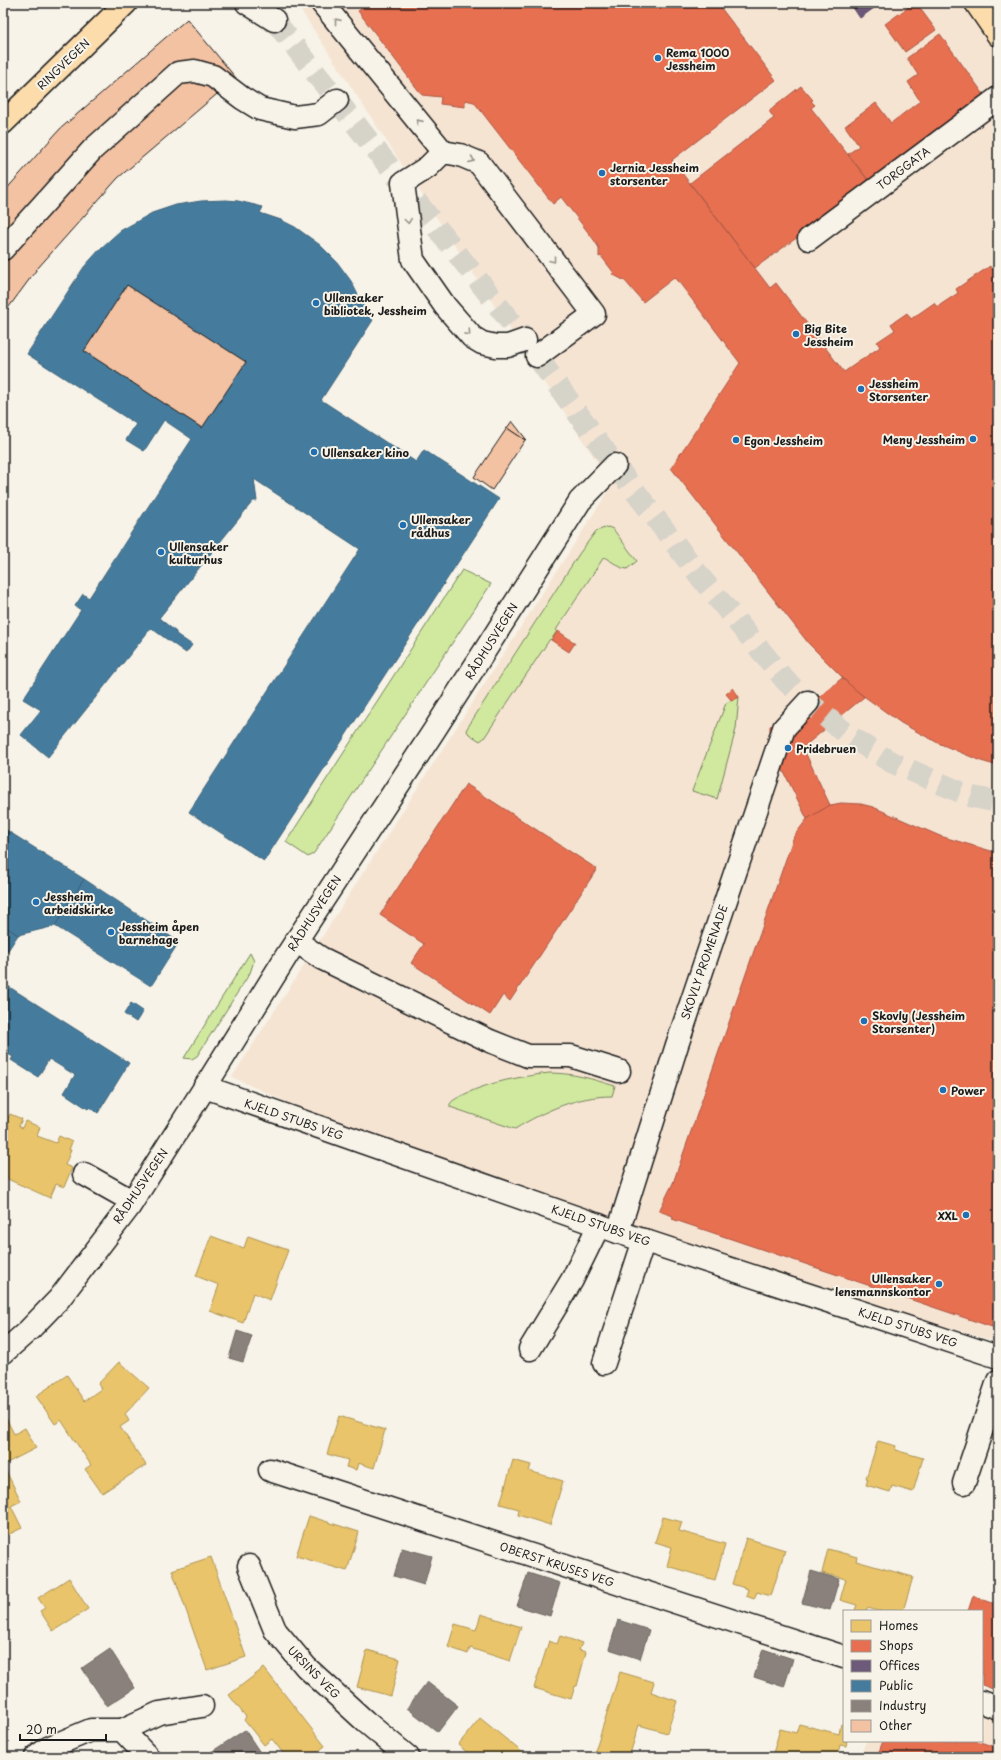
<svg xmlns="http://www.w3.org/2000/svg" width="1001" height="1760" font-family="'Playpen Sans',sans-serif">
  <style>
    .built { fill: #f6e4d3 }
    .green { fill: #d0e99f; stroke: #76825e }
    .homes { fill: #e9c46a; stroke: #ac9253 }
    .shops { fill: #e76f51; stroke: #aa5641 }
    .offices { fill: #6d597a; stroke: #55475e }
    .public { fill: #457b9d; stroke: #395e76 }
    .industry { fill: #8a817c; stroke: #69635f }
    .building { fill: #f3c2a3; stroke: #1c1c1c }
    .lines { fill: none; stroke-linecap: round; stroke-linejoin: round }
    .minor-tunnel { stroke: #d6d3c9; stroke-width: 22; stroke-dasharray: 22 11; stroke-linecap: butt }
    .minor-casing { stroke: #1c1c1c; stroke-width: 25 }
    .major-casing { stroke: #1c1c1c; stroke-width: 25 }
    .minor { stroke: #f7f3e8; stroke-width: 22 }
    .major { stroke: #fddcac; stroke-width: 22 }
    .oneway { stroke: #94928c }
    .poi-dot { fill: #1f6fb2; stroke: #f7f3e8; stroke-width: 1.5 }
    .labels { text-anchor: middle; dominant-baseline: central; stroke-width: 4; stroke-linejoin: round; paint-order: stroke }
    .poi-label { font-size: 11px; font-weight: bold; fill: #1c1c1c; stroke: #f7f3e8; text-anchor: start }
    .street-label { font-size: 11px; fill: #1c1c1c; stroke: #f7f3e8 }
  </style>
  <rect width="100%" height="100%" fill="#f7f3e8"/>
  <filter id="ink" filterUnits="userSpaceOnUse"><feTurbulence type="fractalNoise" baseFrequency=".025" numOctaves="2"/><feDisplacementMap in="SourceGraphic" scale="8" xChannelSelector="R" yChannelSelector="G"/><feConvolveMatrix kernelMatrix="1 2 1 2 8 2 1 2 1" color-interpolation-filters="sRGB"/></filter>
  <g filter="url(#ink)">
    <g class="built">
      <path d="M296 3H998V1342L628 1234 433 1170 232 1077 612 485Z"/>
      <path d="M982 1713 998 1718V1757H860L866 1741H982Z"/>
    </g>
    <g class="green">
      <path d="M608 527 613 529 637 561 627 569 622 568 604 557 556 630 557 631 551 640 550 639 484 738 480 741 469 734 466 730 579 554 596 531Z"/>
      <path d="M462 570 491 584 314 853 308 857 286 842Z"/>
      <path d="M739 697 736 729 717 799 692 791 726 703Z"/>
      <path d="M250 953 254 961 250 973 197 1056 192 1059 184 1058Z"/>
      <path d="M549 1073C574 1073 592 1079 615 1086L612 1096C577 1096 544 1111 515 1129L450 1107V1104C453 1099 460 1097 465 1094 492 1081 520 1077 549 1073Z"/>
    </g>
    <g class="homes">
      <path d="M10 1114 22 1119 19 1126 22 1128 25 1121 40 1127 37 1136 56 1143 59 1136 72 1142 69 1150H71L65 1165 72 1168 64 1187 56 1184 50 1198 3 1177V1119L7 1120Z"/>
      <path d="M211 1236 244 1248 248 1236 288 1250 270 1300 253 1293 243 1323 210 1311 219 1285 196 1276Z"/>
      <path d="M119 1362 149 1388 125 1414 129 1421 120 1427 146 1465 102 1493 85 1469 91 1465 61 1420 55 1424 36 1396 67 1375 84 1401 101 1389 98 1384Z"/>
      <path d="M339 1416 385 1430 374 1468 358 1463 356 1470 346 1467 348 1460 327 1454Z"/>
      <path d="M6 1418 14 1434 25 1428 36 1448 3 1465V1420Z"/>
      <path d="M878 1441 896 1446 895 1450 923 1458 913 1492 892 1486 890 1492 866 1485 868 1479 866 1478Z"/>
      <path d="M513 1460 531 1465 529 1471 563 1481 550 1525 518 1515 519 1509 500 1504Z"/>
      <path d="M3 1465 21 1501 11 1506 22 1528 3 1537Z"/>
      <path d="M309 1516 359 1532 347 1571 296 1556Z"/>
      <path d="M663 1517 682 1522 679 1531 725 1544 715 1580 667 1566 672 1547 655 1542Z"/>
      <path d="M746 1538 785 1550 771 1596 757 1592 754 1599 746 1596 748 1589 732 1584Z"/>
      <path d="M828 1549 857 1557 856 1561 913 1577 903 1611H879L867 1608 866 1611H858L855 1610 857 1605 840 1600 846 1579 822 1573Z"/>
      <path d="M211 1557 246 1657 207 1670 172 1570Z"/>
      <path d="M69 1578 88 1609 53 1631 40 1611 45 1608 38 1598Z"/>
      <path d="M481 1614 521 1627 510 1661 470 1648 468 1654 448 1647 455 1624 476 1630Z"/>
      <path d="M560 1636 582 1643 579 1650 586 1652 577 1686H575L571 1699 534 1688 549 1641 557 1644Z"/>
      <path d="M367 1650 400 1659 391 1696 357 1687Z"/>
      <path d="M264 1668 325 1746 311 1757H286L272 1739 264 1745 244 1720 246 1717 229 1695Z"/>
      <path d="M620 1672 654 1682 651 1692 677 1701 667 1733 639 1725 629 1757H613L595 1751Z"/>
      <path d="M480 1718 528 1757H473L458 1745Z"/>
      <path d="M3 1722 7 1728 3 1731Z"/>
      <path d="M799 1724 839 1734 841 1724 844 1725V1741H847L846 1746 840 1745 837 1757H772L780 1729 796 1733Z"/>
    </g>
    <g class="shops">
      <path d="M370 3H728L721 8 776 80 672 160 770 288 776 283 844 372 880 347 877 342 895 330 891 324 907 313 911 319 934 303 937 307 958 293 956 289 990 266 992 270 998 266V766L981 761 938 743 901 723 854 689 809 644 671 468 740 363 675 277 643 302 625 281 612 274 614 273 601 256 599 257V248L594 240 561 197 553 204 474 102 465 100V107L440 104 441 97 422 95 358 11Z"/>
      <path d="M914 3H916L936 30 905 52 885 24Z"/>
      <path d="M940 34 985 96 873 186 848 154 859 146 845 126 876 103 891 123 920 101 908 82 918 75 907 58Z"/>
      <path d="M801 86 813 100 811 101 815 105 811 108 871 184 755 268 690 183 774 118 769 111Z"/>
      <path d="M558 631 575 643 569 652 551 640Z"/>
      <path d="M842 678 864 697 807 744 805 752 830 805 807 819 780 764 770 758V726L794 718Z"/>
      <path d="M733 688 739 697 732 701 726 694Z"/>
      <path d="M466 784 597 869 510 1001 503 995 490 1015 411 963 424 944 380 915Z"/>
      <path d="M841 803 861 804 873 807 940 836 998 853V1329L672 1219 673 1216 659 1211 673 1183 794 836 807 819 830 805Z"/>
      <path d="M973 1596 998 1605V1691L982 1685V1611H968Z"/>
      <path d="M883 1741H977L998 1748V1757H877Z"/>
    </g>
    <path class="offices" d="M850 3H881L860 18Z"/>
    <g class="public">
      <path d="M226 200 238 201 263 207 260 213 281 220 295 227 320 245 337 262 351 281 364 307 361 312 373 320 321 400 416 462 424 450 499 499 264 861 189 812 360 549 254 479 257 501H253L159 618 176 632V634L192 645 186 653 151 628 48 757 21 735 41 710 23 699 81 610 75 606 83 594 89 598 192 439 164 420 144 451 126 440 136 424 27 354 84 267 101 248 120 231 152 213 176 205 201 201Z"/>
      <path d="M3 828 84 879 55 926 18 935 3 925Z"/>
      <path d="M84 879 179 942 151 986 55 926Z"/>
      <path d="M3 925 18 935 3 958Z"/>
      <path d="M3 983 129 1063 98 1113 89 1107 88 1109 64 1093 75 1075 49 1059 38 1077 11 1060 13 1057 3 1051Z"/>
      <path d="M131 1003 143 1011 136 1022 124 1014Z"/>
    </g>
    <g class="industry">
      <path d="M237 1331 252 1336 243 1362 229 1358Z"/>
      <path d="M402 1548 432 1556 424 1585 394 1576Z"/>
      <path d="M811 1571 839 1579 830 1610 802 1603Z"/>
      <path d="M528 1573 560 1583 550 1616 517 1606Z"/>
      <path d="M618 1620 649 1630 640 1659 609 1649Z"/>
      <path d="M110 1649 135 1688 107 1706 82 1668Z"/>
      <path d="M763 1649 793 1659 784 1687 754 1677Z"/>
      <path d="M427 1682 458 1706 438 1732 407 1708Z"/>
      <path d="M245 1730 263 1757H205V1756Z"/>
    </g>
    <g class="building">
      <path d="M187 19 236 78 118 178 37 269 3 315V193L60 129Z"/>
      <path d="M127 285 246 362 202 428 84 351Z"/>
      <path d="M512 421 526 439 525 440 507 428Z"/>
      <path d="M507 428 525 440 492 490 474 477Z"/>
    </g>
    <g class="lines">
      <path class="minor-tunnel" d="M274 20 525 340 615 465 702 579 785 680 808 702 848 735 891 762 958 791 973 797 998 802"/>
      <defs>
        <g id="minor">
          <path d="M247 3 274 20"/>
          <path d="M322 3 443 152"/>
          <path d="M809 239 998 98"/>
          <path d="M3 249 93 149 178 73 195 71 213 76 242 98 260 109 295 117 319 114 337 100"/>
          <path d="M525 340 508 346H496L482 343 472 337 445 306 413 260 403 183 428 167 443 152 460 155 479 163 594 314 537 356"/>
          <path d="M296 941 321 958 490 1041 528 1056H571L619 1071"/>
          <path d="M205 1087 618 1232 998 1357"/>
          <path d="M84 1174 132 1201"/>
          <path d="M618 1232 677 1045 784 728 808 702"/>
          <path d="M530 1349 572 1280 599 1225"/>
          <path d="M3 1353 29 1330 59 1299 129 1207 205 1087 287 955 435 729 580 501 615 465"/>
          <path d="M604 1363 644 1240"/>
          <path d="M270 1470 844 1657"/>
          <path d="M964 1483 998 1381"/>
          <path d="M249 1566 275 1630 306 1667 366 1722 408 1757"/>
          <path d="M982 1702 998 1708"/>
          <path d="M122 1730 159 1713 202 1706"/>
          <path d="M36 1757 48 1748 91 1730H122L148 1757"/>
        </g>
        <g id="major">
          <path d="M976 3 998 35"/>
          <path d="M3 123 126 3"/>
        </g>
      </defs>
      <use href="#minor" class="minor-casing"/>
      <use href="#major" class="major-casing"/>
      <use href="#minor" class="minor"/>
      <use href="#major" class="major"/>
    </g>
    <defs><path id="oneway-chevron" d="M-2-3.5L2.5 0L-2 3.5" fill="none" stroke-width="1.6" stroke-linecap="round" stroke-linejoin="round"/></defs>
    <g class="oneway">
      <use href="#oneway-chevron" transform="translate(337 21) rotate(-129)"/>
      <use href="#oneway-chevron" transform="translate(419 122) rotate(-129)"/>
      <use href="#oneway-chevron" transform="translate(472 160) rotate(22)"/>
      <use href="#oneway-chevron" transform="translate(408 221) rotate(82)"/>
      <use href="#oneway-chevron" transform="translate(553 260) rotate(53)"/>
      <use href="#oneway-chevron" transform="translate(468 333) rotate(48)"/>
    </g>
  </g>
  <g class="poi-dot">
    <circle cx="658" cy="58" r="4"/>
    <circle cx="602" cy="173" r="4"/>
    <circle cx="316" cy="303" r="4"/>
    <circle cx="796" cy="334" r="4"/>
    <circle cx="861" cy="389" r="4"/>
    <circle cx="973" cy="439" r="4"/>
    <circle cx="736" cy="440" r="4"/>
    <circle cx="314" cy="452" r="4"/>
    <circle cx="403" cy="525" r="4"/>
    <circle cx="161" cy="552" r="4"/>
    <circle cx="788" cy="748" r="4"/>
    <circle cx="36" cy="902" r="4"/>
    <circle cx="111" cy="932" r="4"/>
    <circle cx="864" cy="1021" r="4"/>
    <circle cx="943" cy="1090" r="4"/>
    <circle cx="966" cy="1215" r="4"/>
    <circle cx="939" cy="1284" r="4"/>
  </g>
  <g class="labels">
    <g class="poi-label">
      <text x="666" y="52">Rema 1000<tspan x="666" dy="13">Jessheim</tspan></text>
      <text x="610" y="167">Jernia Jessheim<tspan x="610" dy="13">storsenter</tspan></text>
      <text x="324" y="297">Ullensaker<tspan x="324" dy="13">bibliotek, Jessheim</tspan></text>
      <text x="804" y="328">Big Bite<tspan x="804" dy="13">Jessheim</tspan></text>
      <text x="869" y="383">Jessheim<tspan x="869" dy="13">Storsenter</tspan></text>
      <text x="965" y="439" text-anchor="end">Meny Jessheim</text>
      <text x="744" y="440">Egon Jessheim</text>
      <text x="322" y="452">Ullensaker kino</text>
      <text x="411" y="519">Ullensaker<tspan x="411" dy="13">rådhus</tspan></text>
      <text x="169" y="546">Ullensaker<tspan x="169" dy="13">kulturhus</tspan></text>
      <text x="796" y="748">Pridebruen</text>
      <text x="44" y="896">Jessheim<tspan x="44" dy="13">arbeidskirke</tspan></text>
      <text x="119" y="926">Jessheim åpen<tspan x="119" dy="13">barnehage</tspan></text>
      <text x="872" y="1015">Skovly (Jessheim<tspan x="872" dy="13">Storsenter)</tspan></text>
      <text x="951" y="1090">Power</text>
      <text x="958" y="1215" text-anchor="end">XXL</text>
      <text x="931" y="1278" text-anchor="end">Ullensaker<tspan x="931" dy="13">lensmannskontor</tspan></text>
    </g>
    <g class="street-label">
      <text transform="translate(63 64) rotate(-44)">RINGVEGEN</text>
      <text transform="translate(903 168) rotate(-37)">TORGGATA</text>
      <text transform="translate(491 641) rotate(-58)">RÅDHUSVEGEN</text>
      <text transform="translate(314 913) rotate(-57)">RÅDHUSVEGEN</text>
      <text transform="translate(704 962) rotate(-71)">SKOVLY PROMENADE</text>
      <text transform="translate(294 1119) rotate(19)">KJELD STUBS VEG</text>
      <text transform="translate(140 1186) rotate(-56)">RÅDHUSVEGEN</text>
      <text transform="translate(601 1225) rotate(19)">KJELD STUBS VEG</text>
      <text transform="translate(908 1327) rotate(18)">KJELD STUBS VEG</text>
      <text transform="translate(557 1564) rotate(18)">OBERST KRUSES VEG</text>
      <text transform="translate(314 1672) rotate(45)">URSINS VEG</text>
    </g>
  </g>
  <rect width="1001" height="1760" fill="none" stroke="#f7f3e8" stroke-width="16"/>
  <rect x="8" y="8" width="985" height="1744" fill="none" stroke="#1c1c1c" stroke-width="1.5" filter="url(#ink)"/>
  <rect x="843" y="1610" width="140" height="132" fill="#f7f3e8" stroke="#9f9d96"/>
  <rect x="851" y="1620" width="20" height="12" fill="#e9c46a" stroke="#9f9d96"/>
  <text x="879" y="1630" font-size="12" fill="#1c1c1c">Homes</text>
  <rect x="851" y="1640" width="20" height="12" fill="#e76f51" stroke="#9f9d96"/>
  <text x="879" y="1650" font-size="12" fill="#1c1c1c">Shops</text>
  <rect x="851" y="1660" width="20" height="12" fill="#6d597a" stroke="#9f9d96"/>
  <text x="879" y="1670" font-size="12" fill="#1c1c1c">Offices</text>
  <rect x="851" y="1680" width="20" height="12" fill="#457b9d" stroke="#9f9d96"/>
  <text x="879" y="1690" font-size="12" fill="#1c1c1c">Public</text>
  <rect x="851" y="1700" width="20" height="12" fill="#8a817c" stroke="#9f9d96"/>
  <text x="879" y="1710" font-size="12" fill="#1c1c1c">Industry</text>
  <rect x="851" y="1720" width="20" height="12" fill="#f3c2a3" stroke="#9f9d96"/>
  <text x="879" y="1730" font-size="12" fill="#1c1c1c">Other</text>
  <path d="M20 1734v6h86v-6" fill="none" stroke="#1c1c1c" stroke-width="2"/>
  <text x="26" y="1734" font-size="12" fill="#1c1c1c" stroke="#f7f3e8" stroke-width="3" paint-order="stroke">20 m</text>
</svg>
